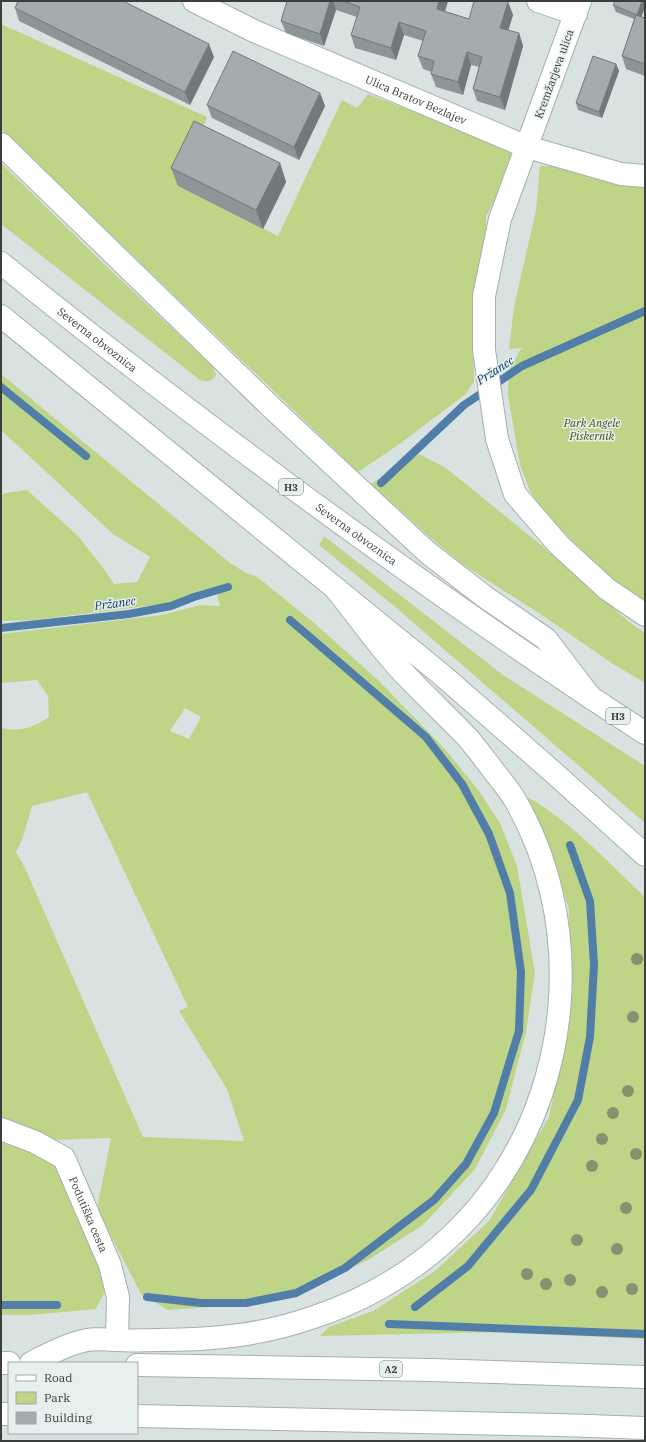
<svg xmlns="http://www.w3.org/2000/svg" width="646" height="1442" font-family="'IBM Plex Serif',serif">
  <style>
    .green { fill: #bed486; fill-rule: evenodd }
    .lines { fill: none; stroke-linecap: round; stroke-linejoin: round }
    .stream { stroke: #507ea8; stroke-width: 8 }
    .minor-casing { stroke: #a5b0ae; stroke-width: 24 }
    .highway-casing { stroke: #a5b0ae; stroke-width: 24 }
    .minor { stroke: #fff; stroke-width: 22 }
    .highway { stroke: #fff; stroke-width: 22 }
    .tree { fill: #85926f }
    .wall { fill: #8c9597 }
    .shaded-wall { fill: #72797b }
    .building { fill: #a3adb0; stroke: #72797b }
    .labels { text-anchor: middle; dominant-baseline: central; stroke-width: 3; stroke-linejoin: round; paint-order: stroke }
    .shield { fill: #e5f0ef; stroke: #6d7372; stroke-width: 1 }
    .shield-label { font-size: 10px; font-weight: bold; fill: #3a3e3d }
    .street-label { font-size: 11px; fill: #3a3e3d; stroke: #e5f0ef }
    .park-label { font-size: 11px; font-style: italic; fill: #414f11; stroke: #e5f0ef }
    .water-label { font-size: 12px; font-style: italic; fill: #093b63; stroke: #e5f0ef }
  </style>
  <rect width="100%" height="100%" fill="#d8e3e1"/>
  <g class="green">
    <path d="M1 24 207 117 178 186 278 236 342 100 357 108 368 94 514 150 508 177 486 216V239L473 344 474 381 466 394 398 445 358 472 1 129Z"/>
    <path d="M1 163 102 262 212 366 216 374C214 382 207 382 200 380L1 224Z"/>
    <path d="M567 165 645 186V603L606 574 542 510 530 491 520 465 508 395 509 370 521 349 523 348 509 349 514 307 536 210 540 166Z"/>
    <path d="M1 374 230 563 246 573 256 576 313 622 379 681 444 748 479 791 500 823 517 866 535 973 526 1032 506 1109 475 1169 423 1225 368 1260 307 1287 233 1305 168 1310 141 1294 97 1209 111 1138 51 1140 1 1122V728C22 732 32 728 49 717L48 696 37 680 1 683V634L162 615 200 605 220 606 216 591 180 602 34 620 1 621V496L5 493 27 490 78 536 106 572 114 584 137 582 150 557 113 534 1 430ZM185 708 201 717 189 739 170 731ZM87 792 188 1007 179 1011 227 1089 244 1141 143 1137 25 868 16 852 22 840 32 806Z"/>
    <path d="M419 454 446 468 541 545 628 621 645 633V683L613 664 545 617 462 564 432 539 371 484Z"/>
    <path d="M324 536 503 675 645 766V823L394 606 319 545Z"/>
    <path d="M522 794C565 816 609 863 645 897V1339L499 1332 320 1336 329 1327 373 1311 435 1271 489 1221 549 1117 570 1013 569 909 549 847Z"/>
    <path d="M1 1129 64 1158 106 1289 96 1309 29 1315H1Z"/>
  </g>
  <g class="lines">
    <g class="stream">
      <path d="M1 387 86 456"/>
      <path d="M381 483 464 405 522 366 645 311"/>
      <path d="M1 628 129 614 171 606 194 597 228 587"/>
      <path d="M147 1297 201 1303H246L296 1293 345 1268 434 1200 466 1164 494 1113 519 1031 521 972 510 893 489 834 462 784 426 737 290 620"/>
      <path d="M1 1305H57"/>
      <path d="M415 1307 468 1266 531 1190 578 1100 590 1037 594 965 590 901 570 845"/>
      <path d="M389 1324 645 1334"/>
    </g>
    <defs>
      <g id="minor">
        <path id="s1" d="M194 1 254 31 527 147 621 174 645 176"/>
        <path d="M538 1 576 14"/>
        <path d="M580 1 500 219 484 296V350L497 439 515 494 559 545 607 589 645 615"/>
        <path id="s2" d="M1 1129 35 1142 64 1158 110 1265 118 1297 117 1340"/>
      </g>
      <g id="highway">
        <path d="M1 144 272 408 427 552 485 597 546 639 591 698"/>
        <path id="s3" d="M1 263C95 340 192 413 290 486 406 571 524 655 645 733"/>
        <path d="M1 316 442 675 553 772 645 855"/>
        <path d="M1 1363H9"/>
        <path d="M31 1363C49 1354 67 1344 87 1340 96 1338 107 1340 117 1340 131 1341 145 1340 159 1340 213 1340 263 1335 314 1317 387 1293 452 1247 496 1184 574 1073 583 917 515 800 508 788 498 777 490 766 482 756 475 746 467 737 445 714 421 692 399 668 376 643 357 615 335 588"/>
        <path d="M137 1365 431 1370 645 1377"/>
        <path d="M1 1414H9"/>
        <path d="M137 1416 560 1425 645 1428"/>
      </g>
    </defs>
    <use href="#minor" class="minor-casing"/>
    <use href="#highway" class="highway-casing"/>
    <use href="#minor" class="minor"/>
    <use href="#highway" class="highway"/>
  </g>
  <g class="tree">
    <circle cx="637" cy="959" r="6"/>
    <circle cx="633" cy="1017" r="6"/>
    <circle cx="628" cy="1091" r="6"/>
    <circle cx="613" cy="1113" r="6"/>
    <circle cx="602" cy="1139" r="6"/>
    <circle cx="636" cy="1154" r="6"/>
    <circle cx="592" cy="1166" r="6"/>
    <circle cx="626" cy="1208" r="6"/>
    <circle cx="577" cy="1240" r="6"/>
    <circle cx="617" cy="1249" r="6"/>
    <circle cx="527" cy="1274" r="6"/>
    <circle cx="570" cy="1280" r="6"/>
    <circle cx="546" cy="1284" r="6"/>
    <circle cx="632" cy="1289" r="6"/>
    <circle cx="602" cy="1292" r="6"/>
  </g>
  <g class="wall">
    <path d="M287 1H448L445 11 469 19 508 2 513 15 508 30 519 33 523 46 505 110 477 101 473 89 479 67 471 65 463 95 436 87 431 74 432 72 423 69 418 56 423 41 404 35 396 60 355 48 351 35 357 17 336 10 324 46 286 33 281 21Z"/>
    <path d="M613 5 645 7 641 17 645 18V76L626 69 622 56 634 19 616 12Z"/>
    <path d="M15 8 214 57 190 105 19 21Z"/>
    <path d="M616 64 619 71 602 118 578 110 576 103Z"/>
    <path d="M320 93 325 106 299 160 212 118 207 105Z"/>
    <path d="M280 163 286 182 263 229 178 186 171 168Z"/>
  </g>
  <g class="shaded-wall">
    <path d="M330 1H333L336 10 324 46 320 34Z"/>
    <path d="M439 1H448L442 22 437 9Z"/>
    <path d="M642 1H645V7L640 21 637 15Z"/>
    <path d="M508 2 513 15 505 41 500 28Z"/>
    <path d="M399 22 404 35 396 60 391 48Z"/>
    <path d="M519 33 523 46 505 110 500 97Z"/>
    <path d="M209 44 214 57 190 105 185 92Z"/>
    <path d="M467 52 471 65 463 95 458 82Z"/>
    <path d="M616 64 619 71 602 118 599 112Z"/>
    <path d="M320 93 325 106 299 160 294 147Z"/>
    <path d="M280 163 286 182 263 229 256 210Z"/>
  </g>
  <g class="building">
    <path d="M18 1H123L209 44 185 92 15 8Z"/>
    <path d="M287 1H330L320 34 281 21Z"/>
    <path d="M343 1H439L437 9 469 19 474 1H506L508 2 500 28 519 33 500 97 473 89 482 57 467 52 458 82 431 74 434 61 418 56 426 31 399 22 391 48 351 35 360 7Z"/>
    <path d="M615 1H642L637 15 613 5Z"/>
    <path d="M636 15 645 18V64L622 56Z"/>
    <path d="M233 51 320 93 294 147 207 105Z"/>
    <path d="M593 56 616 64 599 112 576 103Z"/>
    <path d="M194 121 280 163 256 210 171 168Z"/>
  </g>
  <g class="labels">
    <g class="shield">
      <rect x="279" y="479" width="24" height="16" rx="3"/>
      <rect x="606" y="708" width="24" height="16" rx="3"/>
      <rect x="380" y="1361" width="22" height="16" rx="3"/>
    </g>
    <g class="shield-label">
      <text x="291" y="487">H3</text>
      <text x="618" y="716">H3</text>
      <text x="391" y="1369">A2</text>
    </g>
    <g class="street-label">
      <text transform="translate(554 74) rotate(-70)">Kremžarjeva ulica</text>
      <text stroke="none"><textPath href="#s1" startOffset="243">Ulica Bratov Bezlajev</textPath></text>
      <text stroke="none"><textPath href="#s3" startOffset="123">Severna obvoznica</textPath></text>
      <text stroke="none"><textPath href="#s3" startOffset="447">Severna obvoznica</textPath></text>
      <text stroke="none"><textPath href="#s2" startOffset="131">Podutiška cesta</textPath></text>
    </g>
    <g class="park-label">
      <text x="592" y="423">Park Angele<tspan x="592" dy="13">Piskernik</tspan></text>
    </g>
    <g class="water-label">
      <text transform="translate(495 370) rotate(-33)">Pržanec</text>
      <text transform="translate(115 603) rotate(-8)">Pržanec</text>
    </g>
  </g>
  <rect width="646" height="1442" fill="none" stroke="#3a3e3d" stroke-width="4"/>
  <rect x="8" y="1362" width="130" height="72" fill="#e5f0ef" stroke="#a1a9a8"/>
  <rect x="16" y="1375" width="20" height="6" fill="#ffffff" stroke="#a1a9a8"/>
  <text x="44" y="1382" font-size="12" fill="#3a3e3d">Road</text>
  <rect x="16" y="1392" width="20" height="12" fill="#bed486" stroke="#a1a9a8"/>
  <text x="44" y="1402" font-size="12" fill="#3a3e3d">Park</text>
  <rect x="16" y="1412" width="20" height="12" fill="#a3adb0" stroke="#a1a9a8"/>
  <text x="44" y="1422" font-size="12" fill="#3a3e3d">Building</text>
</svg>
